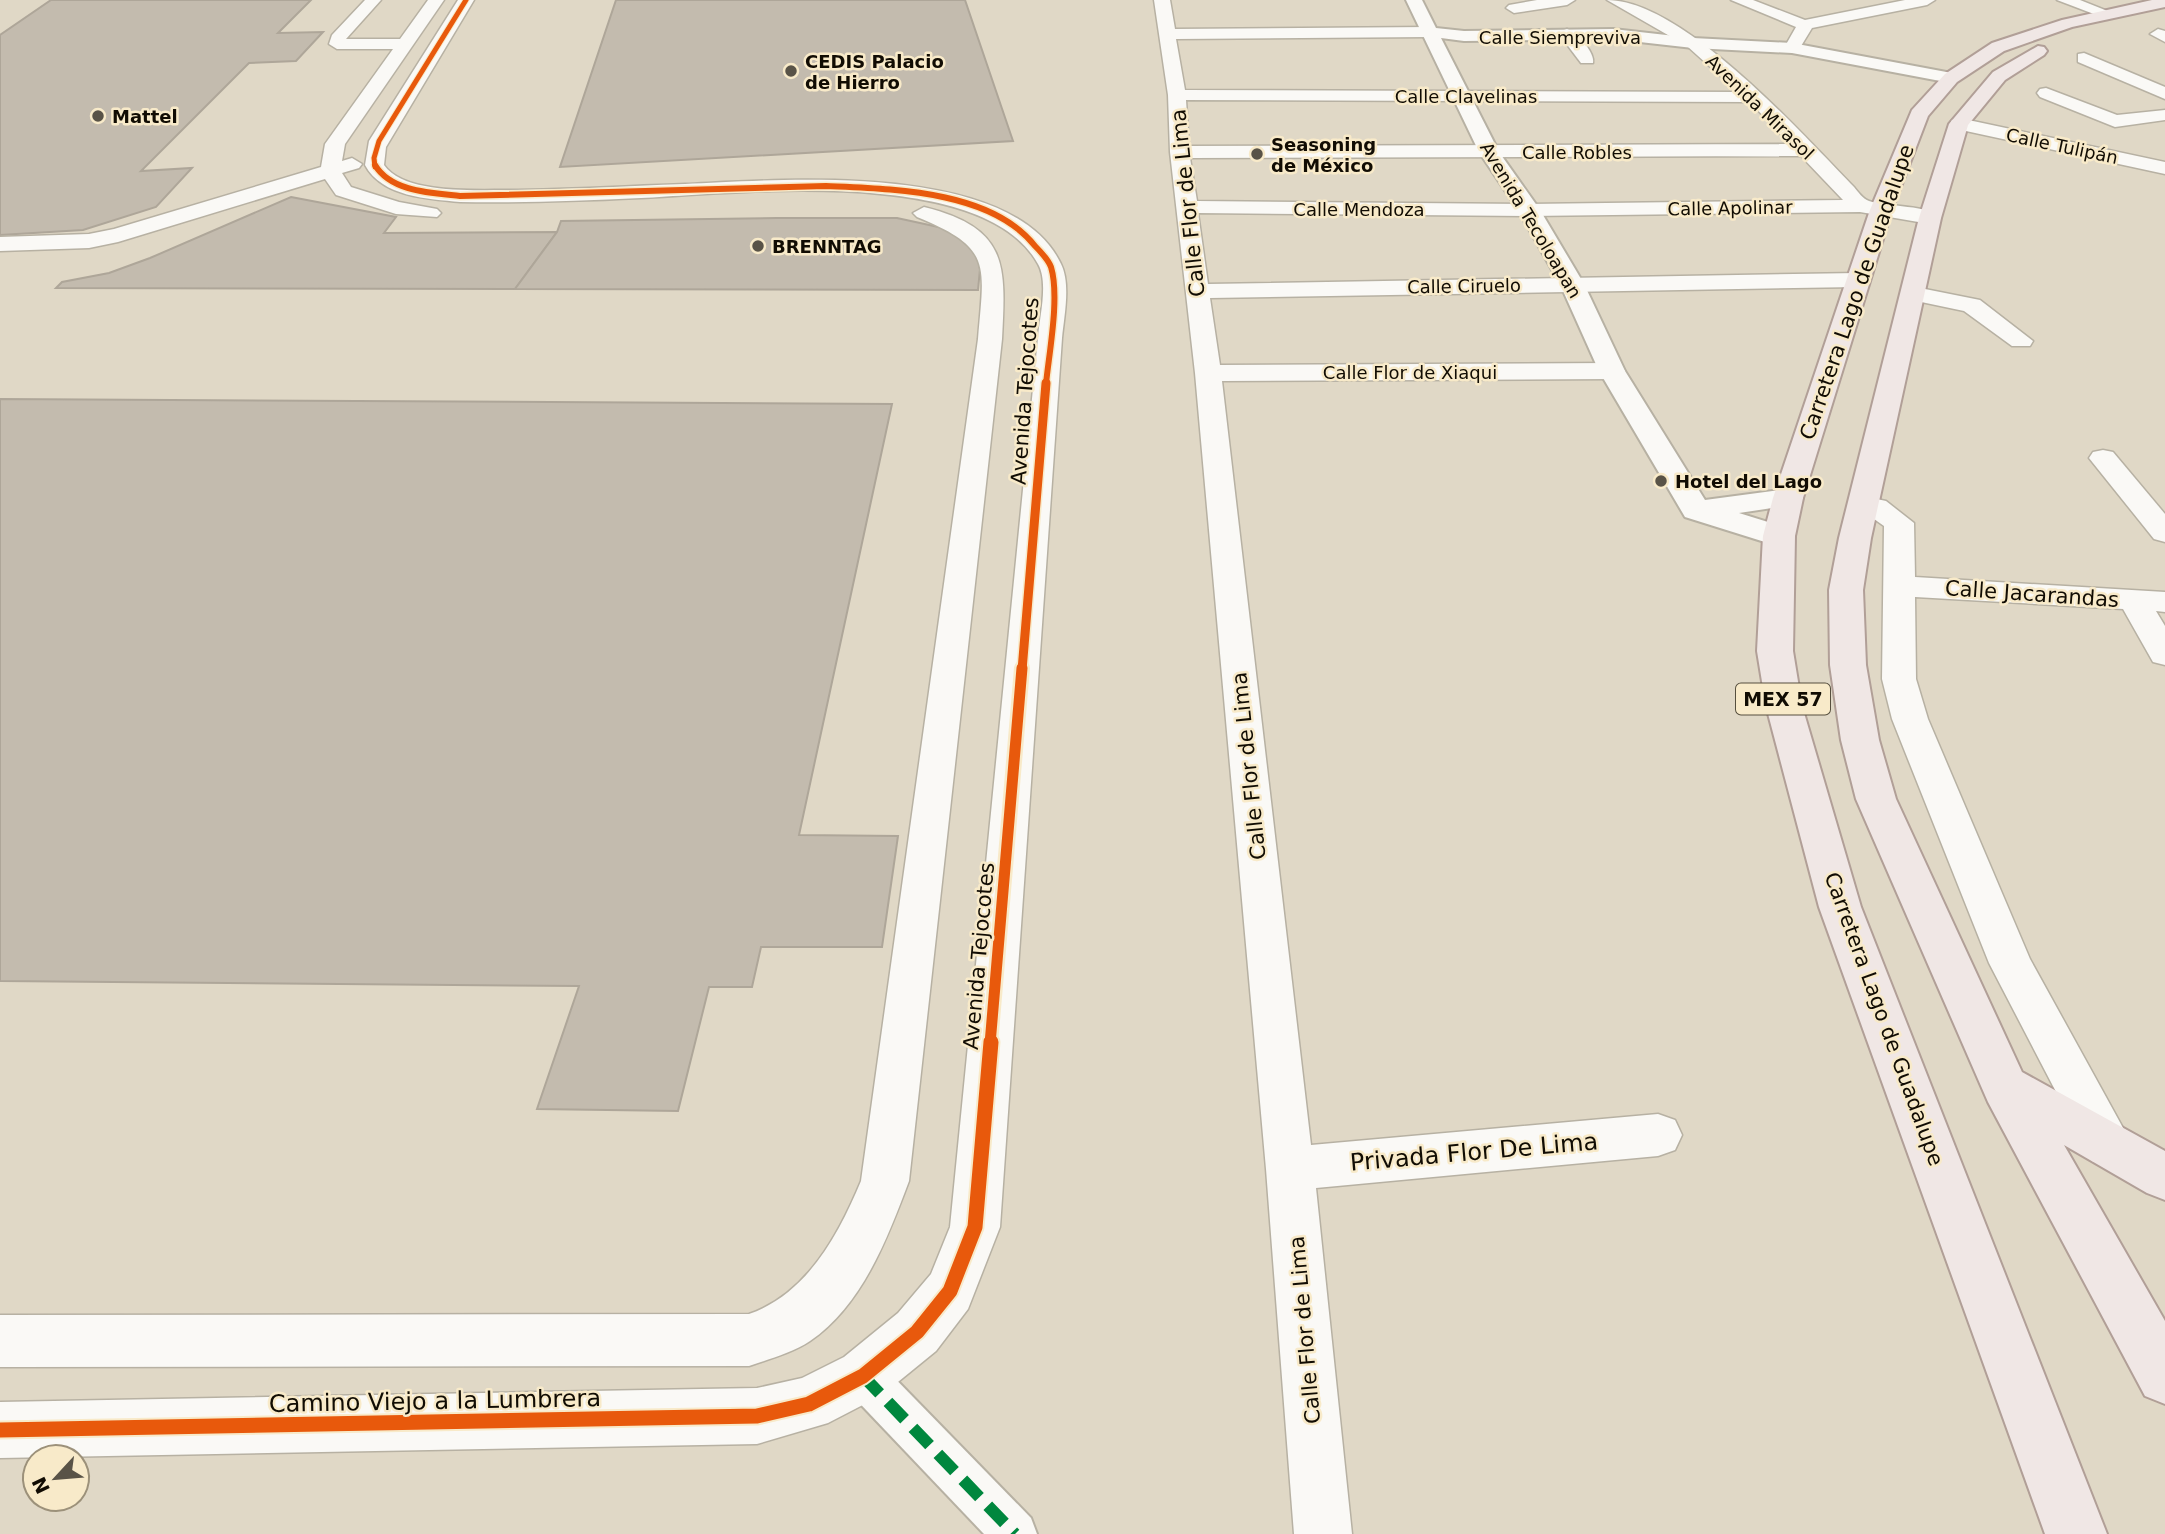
<svg xmlns="http://www.w3.org/2000/svg" width="2165" height="1534" font-family="'DejaVu Sans',sans-serif">
  <style>
    .building { fill: #c3bbae; stroke: #aea699; stroke-width: 2 }
    .lines { fill: none; stroke-linecap: round; stroke-linejoin: round }
    .pedestrian-casing { stroke: #b7b1a3; stroke-width: 4 }
    .minor-casing { stroke: #b7b1a3; stroke-width: 3 }
    .tertiary-casing { stroke: #b7b1a3; stroke-width: 4 }
    .primary-casing { stroke: #b19f97; stroke-width: 4 }
    .pedestrian { fill: #faf9f6; fill-rule: evenodd }
    .minor { fill: #faf9f6; fill-rule: evenodd }
    .tertiary { fill: #faf9f6; fill-rule: evenodd }
    .primary { fill: #f0e7e5; fill-rule: evenodd }
    .quiet { stroke: #00873e; stroke-width: 12; stroke-dasharray: 24 12; stroke-linecap: butt }
    .cycleway-far4-casing { stroke: #f8eac9; stroke-width: 7 }
    .cycleway-far3-casing { stroke: #f8eac9; stroke-width: 9 }
    .cycleway-far2-casing { stroke: #f8eac9; stroke-width: 12 }
    .cycleway-far1-casing { stroke: #f8eac9; stroke-width: 16 }
    .cycleway-casing { stroke: #f8eac9; stroke-width: 19 }
    .cycleway-far4 { stroke: #e8590c; stroke-width: 5 }
    .cycleway-far3 { stroke: #e8590c; stroke-width: 6 }
    .cycleway-far2 { stroke: #e8590c; stroke-width: 9 }
    .cycleway-far1 { stroke: #e8590c; stroke-width: 11 }
    .cycleway { stroke: #e8590c; stroke-width: 15 }
    .poi-dot { fill: #595347; stroke: #f8eac9; stroke-width: 2.5 }
    .labels { text-anchor: middle; dominant-baseline: central; stroke-width: 5; stroke-linejoin: round; paint-order: stroke }
    .far-street-label { font-size: 18px; fill: #110c03; stroke: #f8eac9 }
    .far-poi-label { font-size: 18px; font-weight: bold; fill: #110c03; stroke: #f8eac9; text-anchor: start }
    .shield { fill: #f8eac9; stroke: #564f3e; stroke-width: 2 }
    .shield-label { font-size: 19px; font-weight: bold; fill: #110c03 }
    .street-label { font-size: 21px; fill: #110c03; stroke: #f8eac9 }
    .near-street-label { font-size: 24px; fill: #110c03; stroke: #f8eac9 }
  </style>
  <rect width="100%" height="100%" fill="#e0d8c6"/>
  <g class="building">
    <path d="M51 0H311L278 33 323 32 296 61 249 63 141 171 192 168 156 207 83 230 0 235V35Z"/>
    <path d="M616 0H965L1013 141 560 167Z"/>
    <path d="M291 197 396 217 384 233 557 232 515 289 56 288 62 282 109 273 150 258Z"/>
    <path d="M777 218H897L943 228 962 238 977 254 980 269 978 290 515 289 557 232 561 221Z"/>
    <path d="M0 399 892 404 799 835 898 836 882 947H761L752 987H709L678 1111 537 1109 579 986 0 981Z"/>
  </g>
  <g class="lines">
    <defs>
      <path id="pedestrian" d="M863 1355 878 1361 1031 1518 1037 1534H984L848 1391 842 1376 848 1361Z"/>
      <g id="minor">
        <path d="M365 0H381L346 39H400L428 0H444L345 144 342 161 352 158 362 164 359 168 342 173 351 187 399 202 437 209 441 213 437 217 396 214 336 195 325 179 118 242 89 248 0 251V237L89 234 114 229 321 167 325 144 393 49H337L329 44 332 35Z"/>
        <path d="M458 0H474L386 147 384 165C404 194 474 190 505 190 565 190 625 186 685 184 780 180 1012 160 1061 264 1071 284 1064 317 1062 338L1000 1227 968 1309 936 1351 882 1395 828 1423 757 1444 0 1458V1402L757 1388 802 1378 844 1357 898 1313 931 1274 950 1227 1038 338C1039 318 1049 283 1038 264 984 165 737 193 641 198 580 201 520 203 460 202 428 199 382 197 365 165L369 141Z"/>
        <path d="M1154 0H1170L1175 29 1429 27 1437 32 1429 37 1176 39 1185 90 1738 92 1687 46 1607 0C1683 0 1802 134 1854 187 1858 192 1863 199 1869 201 1885 207 1932 205 1941 218L1930 224 1860 212 1529 216 1198 213 1208 284 1858 273 1869 280 1858 287 1210 298 1220 365 1612 363 1621 366 1625 371 1621 376 1612 379 1222 381 1311 1145 1658 1114 1675 1120 1682 1135 1675 1150 1658 1156 1316 1188 1352 1534H1294L1266 1169 1195 373 1170 152 1168 95ZM1186 100 1750 102 1790 144 1189 146ZM1801 156 1843 200 1529 204 1197 201 1190 158Z"/>
        <path d="M1537 0H1575L1567 5 1514 13 1506 8 1509 5Z"/>
        <path d="M1731 0H1753L1805 20 1905 0H1935L1927 5 1812 28 1798 51 1792 53 1784 48 1796 27Z"/>
        <path d="M2057 0H2080L2115 14 2107 19Z"/>
        <path d="M1567 29C1578 33 1595 53 1593 63H1581L1559 34 1561 31Z"/>
        <path d="M2158 29 2165 31V42L2150 34Z"/>
        <path d="M2084 53 2165 87V99L2078 62V54Z"/>
        <path d="M2046 88 2117 115 2165 110V120L2115 127 2040 97 2037 93 2040 89Z"/>
        <path d="M1959 118 2165 162V174L1952 128 1950 124 1952 120Z"/>
        <path d="M924 207C1008 228 1006 264 1002 339L909 1181C888 1237 862 1306 810 1341 792 1353 769 1359 749 1366L0 1367V1315L749 1314C807 1294 839 1234 861 1181L978 339C984 264 993 248 917 217L913 213Z"/>
        <path d="M1915 287 1980 300 2033 341 2030 346H2012L1964 311 1907 299 1903 294 1907 289Z"/>
        <path d="M2103 450 2113 452 2165 514V542L2154 539 2089 458 2093 452Z"/>
        <path d="M1863 496 1886 501 1914 523 1915 577 2165 592V612L2156 611 2165 626V665L2153 662 2123 609 1915 597 1916 679 1928 719 2030 959 2133 1146 2126 1161 2109 1167 2092 1161 1989 963 1892 719 1882 679 1884 526 1867 514 1853 511 1848 505 1853 499Z"/>
      </g>
      <path id="tertiary" d="M1406 0H1422L1436 28 1464 31 1613 29 1693 38 1792 43 1957 74 1960 78 1951 83 1792 53 1693 48 1613 39 1464 41 1441 38 1499 152 1540 210 1584 284 1625 371 1705 500 1788 489 1799 492 1803 498 1799 504 1739 513 1790 529 1795 536 1790 543 1779 545 1768 543 1685 517 1599 371 1560 284 1518 210 1479 152Z"/>
      <g id="primary">
        <path d="M2152 0H2165V7L2072 27 2004 51 1957 82 1928 116 1892 210 1803 498 1795 536 1793 651 1802 706 1861 907 2107 1534H2045L1819 907 1766 706 1757 651 1763 536 1773 498 1870 210 1912 110 1945 74 1992 43 2062 20Z"/>
        <path d="M2038 46 2044 47 2047 51 2044 55 2005 80 1968 125 1941 218 1871 538 1863 590 1866 665 1879 740 1896 799 2022 1072 2165 1151V1200L2147 1193 2064 1145 2165 1321V1404L2145 1396 1988 1102 1856 799 1841 740 1830 665 1829 590 1839 538 1919 218 1949 124 1993 72Z"/>
      </g>
    </defs>
    <use href="#pedestrian" class="pedestrian-casing"/>
    <use href="#minor" class="minor-casing"/>
    <use href="#tertiary" class="tertiary-casing"/>
    <use href="#primary" class="primary-casing"/>
    <use href="#pedestrian" class="pedestrian"/>
    <use href="#minor" class="minor"/>
    <use href="#tertiary" class="tertiary"/>
    <use href="#primary" class="primary"/>
    <path class="quiet" d="M863 1376 1015 1534"/>
    <defs>
      <path id="cycleway-far4" d="M375 167 374 158 379 141 466 0"/>
      <path id="cycleway-far3" d="M375 165C391 192 432 193 460 196L826 186C892 189 991 190 1035 246 1041 252 1048 259 1051 267 1060 297 1049 353 1046 384"/>
      <path id="cycleway-far2" d="M1022 670 1046 383"/>
      <path id="cycleway-far1" d="M990 1044 1022 668"/>
      <path id="cycleway" d="M0 1430 757 1416 809 1404 863 1376 917 1332 950 1291 975 1227 991 1042"/>
    </defs>
    <use href="#cycleway-far4" class="cycleway-far4-casing"/>
    <use href="#cycleway-far3" class="cycleway-far3-casing"/>
    <use href="#cycleway-far2" class="cycleway-far2-casing"/>
    <use href="#cycleway-far1" class="cycleway-far1-casing"/>
    <use href="#cycleway" class="cycleway-casing"/>
    <use href="#cycleway-far4" class="cycleway-far4"/>
    <use href="#cycleway-far3" class="cycleway-far3"/>
    <use href="#cycleway-far2" class="cycleway-far2"/>
    <use href="#cycleway-far1" class="cycleway-far1"/>
    <use href="#cycleway" class="cycleway"/>
  </g>
  <g class="poi-dot">
    <circle cx="791" cy="71" r="7"/>
    <circle cx="98" cy="116" r="7"/>
    <circle cx="1257" cy="154" r="7"/>
    <circle cx="758" cy="246" r="7"/>
    <circle cx="1661" cy="481" r="7"/>
  </g>
  <g class="labels">
    <g class="far-street-label">
      <text x="1560" y="37">Calle Siempreviva</text>
      <text x="1466" y="96">Calle Clavelinas</text>
      <text transform="translate(1760 107) rotate(44)">Avenida Mirasol</text>
      <text transform="translate(2062 146) rotate(12)">Calle Tulipán</text>
      <text x="1577" y="152">Calle Robles</text>
      <text transform="translate(1730 208) rotate(-1)">Calle Apolinar</text>
      <text x="1359" y="209">Calle Mendoza</text>
      <text transform="translate(1531 220) rotate(59)">Avenida Tecoloapan</text>
      <text transform="translate(1464 286) rotate(-1)">Calle Ciruelo</text>
      <text x="1410" y="372">Calle Flor de Xiaqui</text>
    </g>
    <g class="far-poi-label">
      <text x="805" y="61">CEDIS Palacio<tspan x="805" dy="21">de Hierro</tspan></text>
      <text x="112" y="116">Mattel</text>
      <text x="1271" y="144">Seasoning<tspan x="1271" dy="21">de México</tspan></text>
      <text x="772" y="246">BRENNTAG</text>
      <text x="1675" y="481">Hotel del Lago</text>
    </g>
    <rect class="shield" x="1736" y="683.5" width="94" height="31" rx="5"/>
    <g class="shield-label">
      <text x="1783" y="699">MEX 57</text>
    </g>
    <g class="street-label">
      <text transform="translate(1188 203) rotate(-96)">Calle Flor de Lima</text>
      <text transform="translate(1857 292) rotate(-71)">Carretera Lago de Guadalupe</text>
      <text transform="translate(1025 391) rotate(-86)">Avenida Tejocotes</text>
      <text transform="translate(2032 594) rotate(4)">Calle Jacarandas</text>
      <text transform="translate(1249 766) rotate(-96)">Calle Flor de Lima</text>
      <text transform="translate(979 956) rotate(-85)">Avenida Tejocotes</text>
      <text transform="translate(1884 1019) rotate(70)">Carretera Lago de Guadalupe</text>
      <text transform="translate(1305 1330) rotate(-95)">Calle Flor de Lima</text>
    </g>
    <g class="near-street-label">
      <text transform="translate(1474 1152) rotate(-5)">Privada Flor De Lima</text>
      <text transform="translate(435 1401) rotate(-1)">Camino Viejo a la Lumbrera</text>
    </g>
  </g>
  <g transform="translate(56 1478) rotate(244)"><circle r="33" fill="#f8eac9" stroke="#9c917a" stroke-width="2"/>
  <path d="M0-5L12 26L0 18L-12 26Z" fill="#595347"/>
  <text y="-10" font-size="19" font-weight="bold" text-anchor="middle" fill="#110c03">N</text>
  </g>
</svg>
